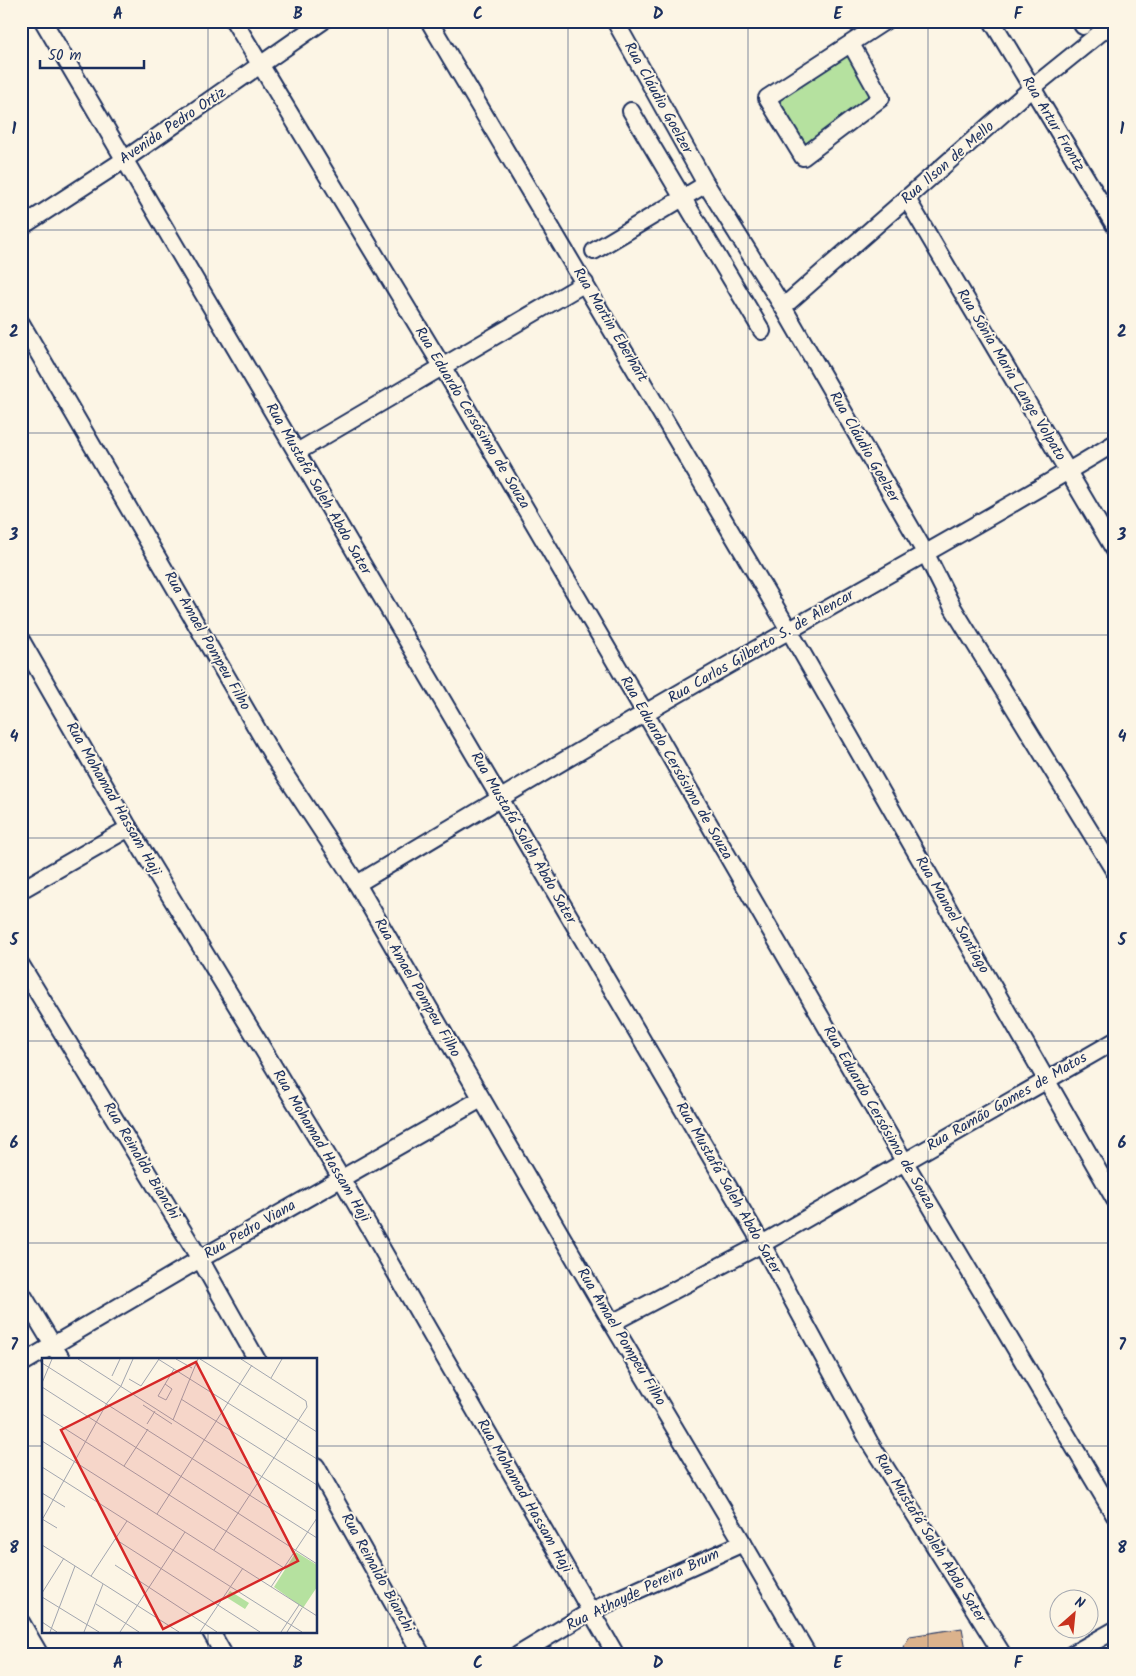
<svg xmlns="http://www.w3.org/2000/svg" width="1136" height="1676" font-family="Kalam,sans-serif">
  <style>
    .green { fill: #b5e19f; stroke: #68887e }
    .building { fill: #dbb28c; stroke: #1b2f5e }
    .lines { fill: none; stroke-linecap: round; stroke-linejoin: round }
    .street-casing { stroke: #1b2f5e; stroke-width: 20 }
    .street { stroke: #fcf5e5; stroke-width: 16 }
    .grid { fill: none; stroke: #1b2f5e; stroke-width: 1; stroke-opacity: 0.55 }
    .labels { text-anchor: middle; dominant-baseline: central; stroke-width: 4; stroke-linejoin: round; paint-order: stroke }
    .street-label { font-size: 15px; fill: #1b2f5e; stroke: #fcf5e5 }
    .inset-road { fill: none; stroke: #a2a6af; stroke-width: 1 }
    .view { fill: #d62828; fill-opacity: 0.15; stroke: #d62828; stroke-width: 2.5 }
    .inset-edge { fill: none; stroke: #1b2f5e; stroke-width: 2.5 }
    .neatline { fill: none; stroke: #1b2f5e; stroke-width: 2 }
    .grid-label { font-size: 16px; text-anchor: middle; font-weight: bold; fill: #1b2f5e }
  </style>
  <rect width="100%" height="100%" fill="#fcf5e5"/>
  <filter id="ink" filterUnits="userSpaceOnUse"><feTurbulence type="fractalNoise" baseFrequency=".02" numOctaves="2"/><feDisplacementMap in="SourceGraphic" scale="10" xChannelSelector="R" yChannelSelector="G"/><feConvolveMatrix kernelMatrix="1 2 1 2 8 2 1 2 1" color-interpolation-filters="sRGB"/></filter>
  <g filter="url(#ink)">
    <path class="green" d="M850 54 872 95 805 148 777 100Z"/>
    <path class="building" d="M962 1628 967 1655H908L903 1647 910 1636Z"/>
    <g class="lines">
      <defs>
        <g id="street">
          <path d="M43 21 762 1244 870 1443 1003 1655"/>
          <path d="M234 21 442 366 645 713 904 1161 1115 1516"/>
          <path d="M429 21 789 630 1115 1200"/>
          <path d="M615 21 706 184 783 307 926 554 953 608 1115 872"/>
          <path d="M992 21 1115 226"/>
          <path d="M1080 21 1083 26"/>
          <path d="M851 44 881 98 803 157 767 98 885 21"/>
          <path d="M631 111 762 331"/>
          <path d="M907 199 1115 551"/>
          <path d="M21 227 124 160 323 21"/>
          <path d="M594 251 706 184"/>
          <path d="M783 307 1032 88 1115 21"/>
          <path d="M21 323 274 758 357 884 612 1323 743 1543 808 1655"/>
          <path d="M297 452 585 283"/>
          <path d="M21 640 129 828 341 1178 616 1655"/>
          <path d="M357 884C500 798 644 712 790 630 899 568 1008 508 1115 443"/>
          <path d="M21 890 129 828"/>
          <path d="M21 965 200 1259 257 1360"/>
          <path d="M21 1292 62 1360"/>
          <path d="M612 1323 762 1244 1115 1041"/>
          <path d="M21 1364 200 1259 481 1099"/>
          <path d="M316 1466 422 1655"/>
          <path d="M21 1622 40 1655"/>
          <path d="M211 1632 224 1655"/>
          <path d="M518 1655 591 1611 743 1543"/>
          <path d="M1071 1655 1115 1630"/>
        </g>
      </defs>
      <use href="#street" class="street-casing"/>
      <use href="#street" class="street"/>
    </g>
  </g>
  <path class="grid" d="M208 21V1360M388 21V1655M568 21V1655M748 21V1655M928 21V1655M21 230H1115M21 433H1115M21 635H1115M21 838H1115M21 1041H1115M21 1243H1115M21 1446H44M316 1446H1115M208 1632V1655"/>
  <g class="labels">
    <g class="street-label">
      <text transform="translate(658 98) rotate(61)">Rua Cláudio Goelzer</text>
      <text transform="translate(1053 124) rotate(59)">Rua Artur Frantz</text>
      <text transform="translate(173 126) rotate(-34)">Avenida Pedro Ortiz</text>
      <text transform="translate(948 163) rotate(-41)">Rua Ilson de Mello</text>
      <text transform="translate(610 325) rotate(59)">Rua Martin Eberhart</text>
      <text transform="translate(1011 375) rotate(59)">Rua Sônia Maria Lange Volpato</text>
      <text transform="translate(472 418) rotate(59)">Rua Eduardo Cersósimo de Souza</text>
      <text transform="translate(864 447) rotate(60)">Rua Cláudio Goelzer</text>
      <text transform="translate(318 489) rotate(60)">Rua Mustafá Saleh Abdo Sater</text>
      <text transform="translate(207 641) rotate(60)">Rua Amael Pompeu Filho</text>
      <text transform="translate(761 647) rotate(-30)">Rua Carlos Gilberto S. de Alencar</text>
      <text transform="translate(676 768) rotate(60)">Rua Eduardo Cersósimo de Souza</text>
      <text transform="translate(113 799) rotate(60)">Rua Mohamad Hassam Haji</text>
      <text transform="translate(523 838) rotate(60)">Rua Mustafá Saleh Abdo Sater</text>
      <text transform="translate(952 915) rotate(60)">Rua Manoel Santiago</text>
      <text transform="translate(417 988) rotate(60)">Rua Amael Pompeu Filho</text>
      <text transform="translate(1007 1102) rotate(-30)">Rua Ramão Gomes de Matos</text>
      <text transform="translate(879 1118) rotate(60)">Rua Eduardo Cersósimo de Souza</text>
      <text transform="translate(321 1146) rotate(59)">Rua Mohamad Hassam Haji</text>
      <text transform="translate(141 1161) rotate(59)">Rua Reinaldo Bianchi</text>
      <text transform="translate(728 1188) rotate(60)">Rua Mustafá Saleh Abdo Sater</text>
      <text transform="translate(250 1230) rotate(-30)">Rua Pedro Viana</text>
      <text transform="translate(621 1337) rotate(59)">Rua Amael Pompeu Filho</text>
      <text transform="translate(524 1496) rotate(60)">Rua Mohamad Hassam Haji</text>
      <text transform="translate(930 1538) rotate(58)">Rua Mustafá Saleh Abdo Sater</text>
      <text transform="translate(377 1573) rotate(61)">Rua Reinaldo Bianchi</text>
      <text transform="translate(643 1590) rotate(-26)">Rua Athayde Pereira Brum</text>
    </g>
  </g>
  <g transform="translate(42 1358)">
    <rect width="275" height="275" fill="#fcf5e5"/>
    <path d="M254 194 275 207V229L261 250 232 229ZM188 233 207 245 203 251 184 239Z" fill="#b5e19f"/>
    <path class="inset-road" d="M36 1 275 154M116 1 275 101M134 1 150 10M158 1 275 74M0 5 275 180M70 18 78 1M229 20 240 1M87 21 99 28 117 1M0 25 10 1M123 26 130 31 124 42 116 38 132 11M0 29 275 206M139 41 275 127M101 47 130 66M0 56 242 210M131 62 156 1M105 66 113 53M0 83 275 258M82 108 106 71M0 109 260 274M0 135 23 149M115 156 210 7M0 161 15 170M0 162 65 45 79 28 91 1M73 181 218 274M0 187 137 274M172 192 265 49 264 43 199 1M73 207 175 274M49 218 85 163M229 229 275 160M0 235 22 200M0 239 57 274M54 246 97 274M0 264 15 274M8 274 33 208M42 274 61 226M78 274 143 174M158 274 201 210M239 274 257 247M245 274 260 250"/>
    <path class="view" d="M154 4 256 203 121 271 19 72Z"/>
    <rect width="275" height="275" class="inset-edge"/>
  </g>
  <rect width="1136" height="1676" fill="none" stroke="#fcf5e5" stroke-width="55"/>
  <g transform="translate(1074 1614) rotate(27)"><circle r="24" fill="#fcf5e5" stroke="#a2a6af"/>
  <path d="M0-4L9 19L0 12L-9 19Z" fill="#c8321e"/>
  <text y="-8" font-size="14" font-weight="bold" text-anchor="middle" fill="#1b2f5e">N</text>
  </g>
  <path d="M40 60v8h104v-8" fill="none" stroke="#1b2f5e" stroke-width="2.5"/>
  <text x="48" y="60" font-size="15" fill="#1b2f5e" stroke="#fcf5e5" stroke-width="4" paint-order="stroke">50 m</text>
  <rect x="28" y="28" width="1080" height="1620" class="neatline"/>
  <g class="grid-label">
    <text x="118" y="19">A</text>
    <text x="298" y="19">B</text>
    <text x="478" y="19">C</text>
    <text x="658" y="19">D</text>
    <text x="838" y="19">E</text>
    <text x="1018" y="19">F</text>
    <text x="14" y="134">1</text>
    <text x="1122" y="134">1</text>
    <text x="14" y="337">2</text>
    <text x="1122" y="337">2</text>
    <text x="14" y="540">3</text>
    <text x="1122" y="540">3</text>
    <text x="14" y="742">4</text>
    <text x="1122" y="742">4</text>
    <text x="14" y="945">5</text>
    <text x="1122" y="945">5</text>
    <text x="14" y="1148">6</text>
    <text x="1122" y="1148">6</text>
    <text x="14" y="1350">7</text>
    <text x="1122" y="1350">7</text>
    <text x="14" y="1553">8</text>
    <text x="1122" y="1553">8</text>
    <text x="118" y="1668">A</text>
    <text x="298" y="1668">B</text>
    <text x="478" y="1668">C</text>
    <text x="658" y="1668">D</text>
    <text x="838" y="1668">E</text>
    <text x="1018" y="1668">F</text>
  </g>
</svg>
